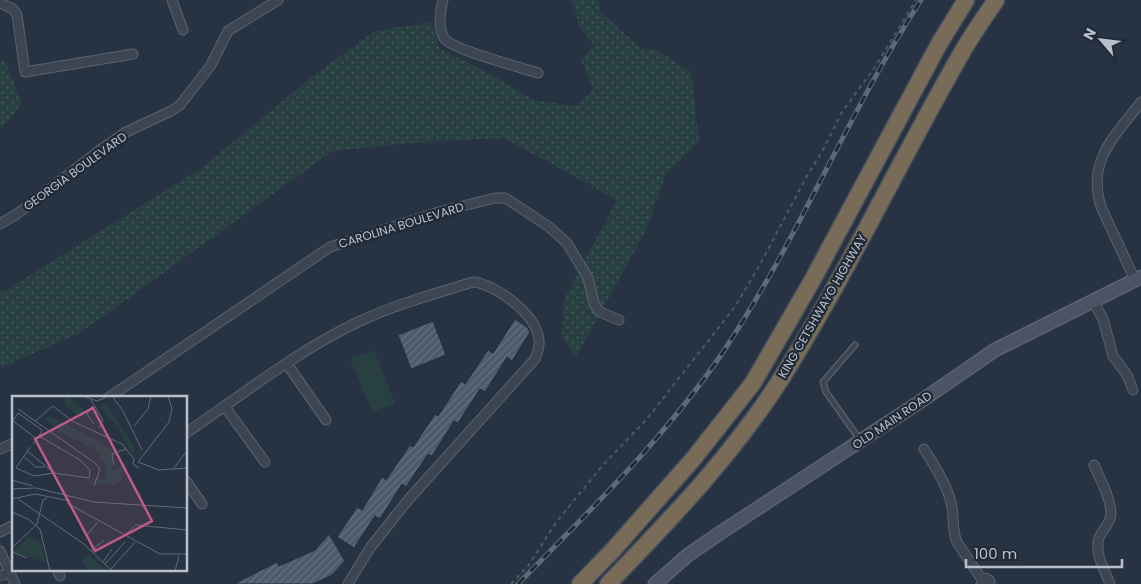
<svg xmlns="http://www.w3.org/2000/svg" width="1141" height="584" font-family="Poppins,sans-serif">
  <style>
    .grass { fill: url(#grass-dots) }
    .pitch { fill: #294043 }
    .building { fill: url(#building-hatch); stroke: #222c39 }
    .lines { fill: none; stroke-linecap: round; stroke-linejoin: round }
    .lane-casing { stroke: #5a636f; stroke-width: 7 }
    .street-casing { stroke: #5a636f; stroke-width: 11 }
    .secondary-casing { stroke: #5a636f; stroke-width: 15 }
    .highway-casing { stroke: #46505c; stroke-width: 19 }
    .path { stroke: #485d60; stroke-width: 2; stroke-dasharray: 4 4; stroke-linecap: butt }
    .lane { stroke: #3c4552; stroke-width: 4.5 }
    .street { stroke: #3c4552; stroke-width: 9 }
    .secondary { stroke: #4a5465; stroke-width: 12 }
    .highway { stroke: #786c59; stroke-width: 16 }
    .rail-casing { stroke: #5e6979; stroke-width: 5 }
    .rail { stroke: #202a37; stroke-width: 3; stroke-dasharray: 9; stroke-linecap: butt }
    .labels { text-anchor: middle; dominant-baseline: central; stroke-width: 4.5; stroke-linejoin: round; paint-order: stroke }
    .street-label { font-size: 12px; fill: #b9c0cc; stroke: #202a37 }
    .inset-road { fill: none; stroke: #616b79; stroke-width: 1 }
    .view { fill: #be5b88; fill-opacity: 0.15; stroke: #be5b88; stroke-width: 2.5 }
    .inset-edge { fill: none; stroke: #b9c0cc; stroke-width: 2.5 }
  </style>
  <defs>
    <pattern id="grass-dots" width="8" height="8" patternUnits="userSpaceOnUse" patternTransform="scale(1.25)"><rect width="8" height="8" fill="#294043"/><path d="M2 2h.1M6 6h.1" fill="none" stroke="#465a5d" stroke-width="1.8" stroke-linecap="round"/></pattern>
    <pattern id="building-hatch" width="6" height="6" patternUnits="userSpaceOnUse" patternTransform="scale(1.25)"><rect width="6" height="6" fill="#4e5a6b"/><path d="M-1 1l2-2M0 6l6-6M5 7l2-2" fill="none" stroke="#65707f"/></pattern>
  </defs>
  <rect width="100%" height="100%" fill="#273342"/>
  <g class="grass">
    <path d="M572 0H599L600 11 640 48 657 50 691 72 699 141 666 174 646 230 576 357 562 338 564 299 617 200 504 138 411 143 333 151 80 333 0 368V294L203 167 309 79 375 31 432 22 439 48 494 76 533 100 577 106 593 89 581 60 594 45 580 28Z"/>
    <path d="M5 60 22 105 0 129V61Z"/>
  </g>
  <path class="pitch" d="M374 350 395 403 372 412 350 359Z"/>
  <g class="building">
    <path d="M515 319 527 327 530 332 512 361 507 357 485 392 480 389 458 423 454 421 432 456 428 454 406 487 402 484 380 519 375 516 354 548 337 537 357 507 362 510 382 477 386 480 410 445 413 447 435 414 438 416 461 381 465 384 488 350 493 353Z"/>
    <path d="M433 321 446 355 411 369 398 335Z"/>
    <path d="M329 534 345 561 332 575 313 584H234L277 562 279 566 315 550Z"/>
  </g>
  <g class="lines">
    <defs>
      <path id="lane" d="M855 345 823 382 826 392 860 440"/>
      <g id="street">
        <path d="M172 0 183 30"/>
        <path d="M443 0C440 10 438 29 444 38 452 50 520 67 538 73"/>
        <path d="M0 3 13 9 17 15 25 72 133 54"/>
        <path d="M0 224 17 214 100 150 126 132 171 111 180 105 211 65 228 31 278 0"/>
        <path d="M1135 280 1102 209C1085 162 1115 136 1141 102"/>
        <path d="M1093 301 1103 319 1113 356 1127 375 1133 390"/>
        <path d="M287 364 326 420"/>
        <path d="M108 398 330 247 442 211 495 198H505L510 201 548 226 567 243 588 278 594 303 597 309 600 312 619 320"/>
        <path d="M225 407 265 462"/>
        <path d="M186 433C242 395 297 351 358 322 394 305 434 294 473 282 496 284 537 315 539 340 540 347 537 353 535 359L408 500 370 548 348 584"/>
        <path d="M0 449 14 443"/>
        <path d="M924 449C935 467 948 486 952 507 954 519 952 531 957 542L982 580"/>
        <path d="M1094 465C1100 479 1111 498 1111 514 1111 523 1102 530 1099 538 1094 552 1105 571 1110 584"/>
        <path d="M186 481 202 504"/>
        <path d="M0 532 14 525"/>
        <path d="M0 551 15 584"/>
        <path d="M57 570 60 576"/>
        <path d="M0 576 10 572"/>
        <path d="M981 584 982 580 986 578 990 581V584"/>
      </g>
      <path id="secondary" d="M655 584 688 555 720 533 918 403 995 350 1141 277"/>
      <g id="highway">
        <path d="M580 584 614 549 694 458 753 383 813 279 939 44 966 0"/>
        <path d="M608 584C674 516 740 447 789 366 851 265 902 157 961 54 971 36 984 18 996 0"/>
      </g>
    </defs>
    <use href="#lane" class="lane-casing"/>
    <use href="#street" class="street-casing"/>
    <use href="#secondary" class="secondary-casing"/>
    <use href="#highway" class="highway-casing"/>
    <path class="path" d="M511 584 528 566 557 521 603 465 646 420 734 308 757 270 808 174 822 152 842 112 875 67 916 0"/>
    <use href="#lane" class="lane"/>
    <use href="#street" class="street"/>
    <use href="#secondary" class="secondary"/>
    <use href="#highway" class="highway"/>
    <defs>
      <path id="rail" d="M518 584C590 510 665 438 723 352 798 240 848 113 921 0"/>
    </defs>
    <use href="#rail" class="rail-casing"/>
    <use href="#rail" class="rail"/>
  </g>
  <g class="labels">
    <g class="street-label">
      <text transform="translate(75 171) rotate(-36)">GEORGIA BOULEVARD</text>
      <text transform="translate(401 225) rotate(-17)">CAROLINA BOULEVARD</text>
      <text transform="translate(822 306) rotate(-60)">KING CETSHWAYO HIGHWAY</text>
      <text transform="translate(892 420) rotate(-34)">OLD MAIN ROAD</text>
    </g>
  </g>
  <g transform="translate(12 396)">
    <rect width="175" height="175" fill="#273342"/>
    <path d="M56 0 75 16 71 20 63 18 52 7ZM92 5 121 49 123 62 102 26 88 12ZM38 20 97 51 101 56 100 75 118 63 111 72 110 84 103 89 76 88 81 83H93V69L83 53 52 38 33 23Z" fill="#294043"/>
    <path d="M17 141 30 148 33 166 1 156ZM77 159 94 174 93 175H78L70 165Z" fill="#294043"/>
    <path class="inset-road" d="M71 0 85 5 97 0M75 0H93M100 0 111 15 130 54M156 0 160 13 157 26 126 66 147 74 175 72M79 4 91 24 87 32M80 10 75 18 82 28M6 13 83 67 88 73 82 90M23 25 41 10 60 25 110 48 122 63 121 68 127 72M122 30 136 13 139 0M21 48 25 43 27 40 30 34 6 17 1 25 25 43M18 51 4 72 22 80 42 77 77 82 78 74 68 64 27 40M15 55 41 76M11 60 24 71H33M102 69 100 58 114 53M161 73 175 55M0 84 21 90M0 93 24 92 82 106 175 112M0 103 23 98 58 105M6 103 72 148 100 175M55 107 148 158H175M0 116 16 123 28 133 38 175M75 139 85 127M113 139 124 129 175 134M0 152 25 128 31 104 35 102M79 155 92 144M0 156 15 162M91 166 100 153M93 168 113 146M99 173 123 146M163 175 167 160"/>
    <path class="view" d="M81 12 140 125 83 155 23 43Z"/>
    <rect width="175" height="175" class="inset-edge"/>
  </g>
  <g transform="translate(1101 40) rotate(298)" stroke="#202a37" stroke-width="4" paint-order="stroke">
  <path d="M0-4L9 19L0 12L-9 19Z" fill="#b9c0cc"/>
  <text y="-8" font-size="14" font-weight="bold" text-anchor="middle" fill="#b9c0cc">N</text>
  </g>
  <path d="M966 559v8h156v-8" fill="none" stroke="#b9c0cc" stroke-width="2.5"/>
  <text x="974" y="559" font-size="15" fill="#b9c0cc" stroke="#202a37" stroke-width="4" paint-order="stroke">100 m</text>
</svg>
